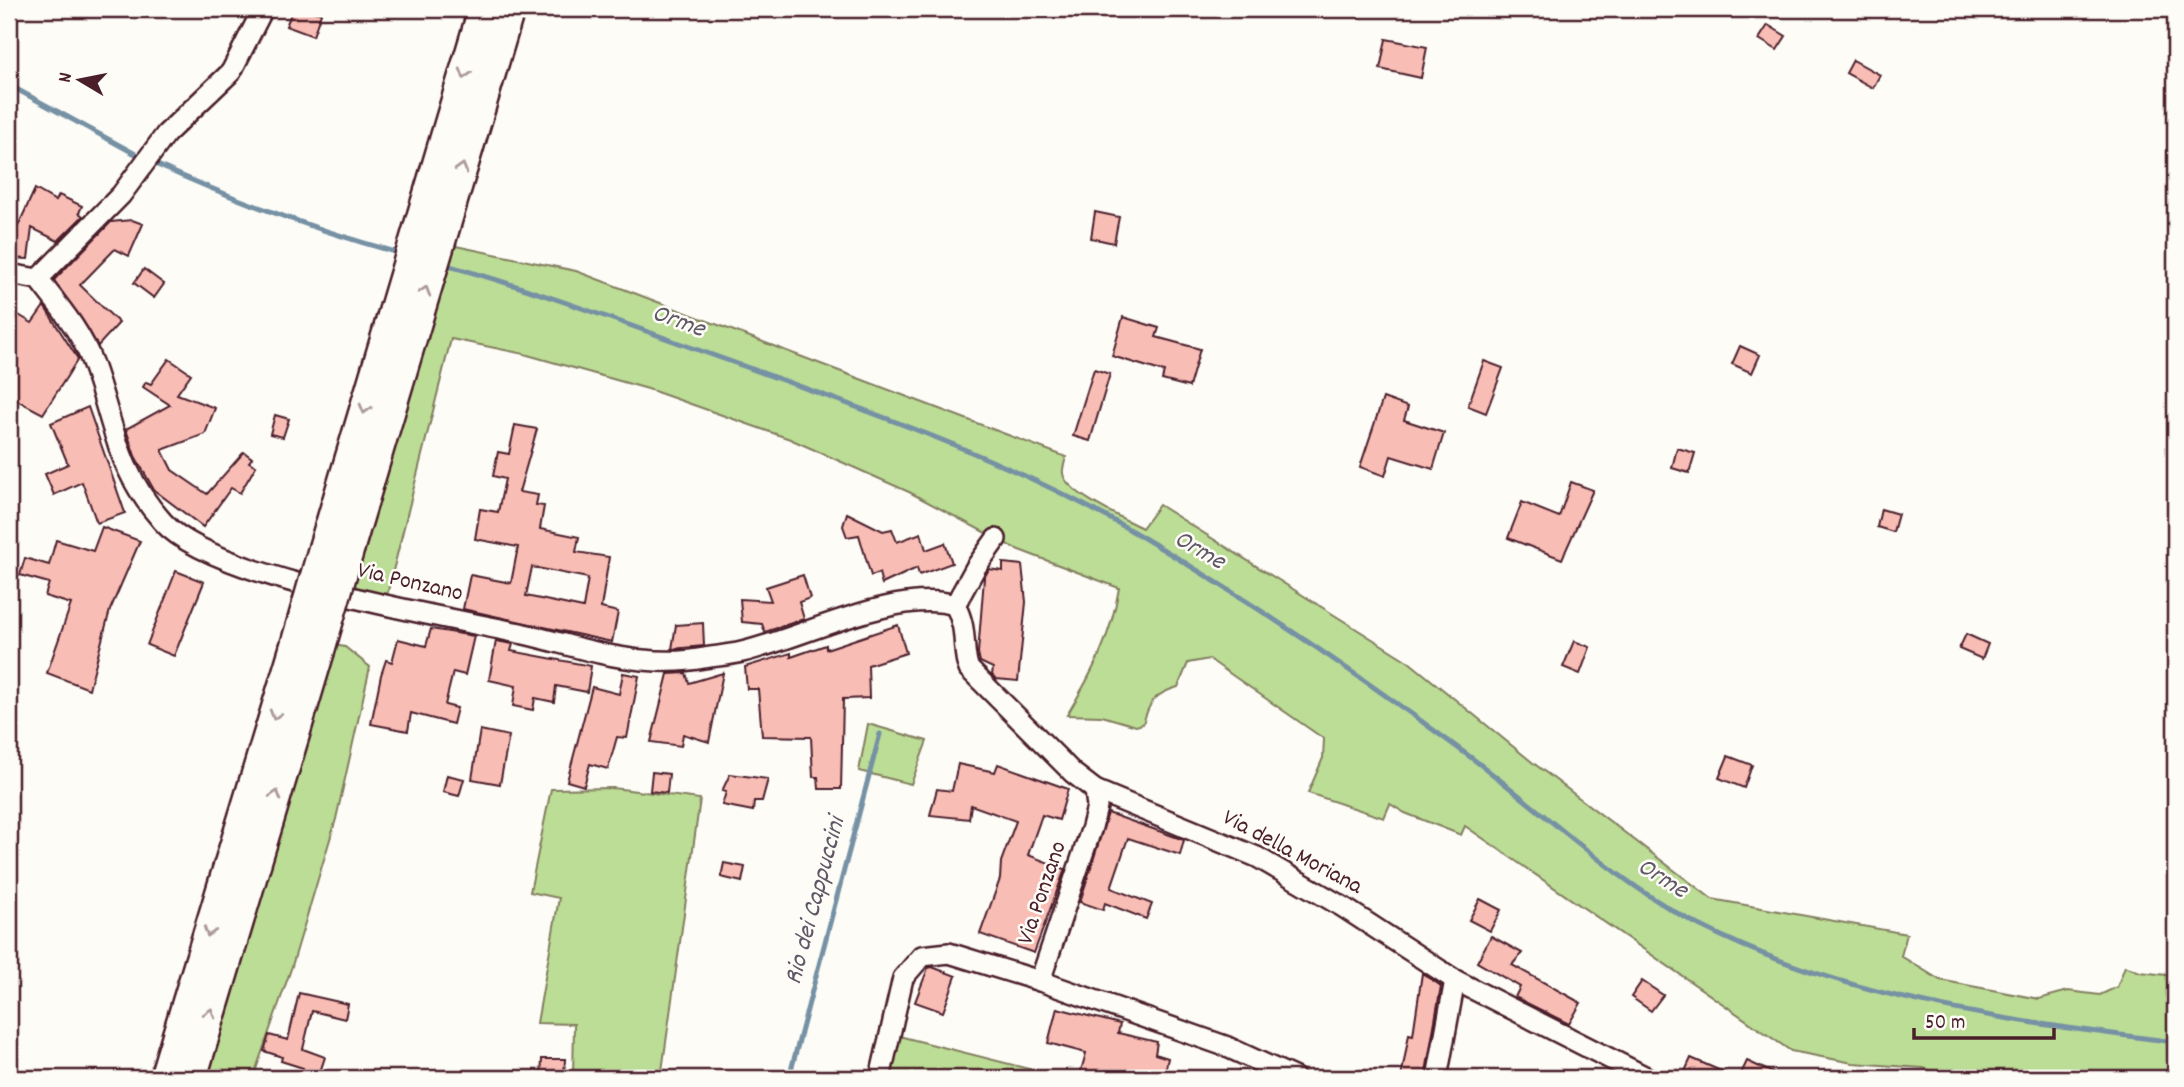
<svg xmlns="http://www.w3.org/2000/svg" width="2184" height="1087" font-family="Dekko,sans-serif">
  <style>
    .green { fill: #bcdd95; stroke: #837e60; stroke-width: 2 }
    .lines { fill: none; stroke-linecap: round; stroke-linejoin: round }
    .stream { stroke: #7691a4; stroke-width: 5 }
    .building { fill: #f8bdb5; stroke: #4a1f2b; stroke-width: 2; fill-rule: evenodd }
    .minor-casing { stroke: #4a1f2b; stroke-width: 24 }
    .highway-casing { stroke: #4a1f2b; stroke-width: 35 }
    .minor { stroke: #fdfcf7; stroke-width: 19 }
    .highway { stroke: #fdfcf7; stroke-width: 30 }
    .highway-bridge-casing { stroke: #4a1f2b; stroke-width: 35; stroke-linecap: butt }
    .highway-bridge { stroke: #fdfcf7; stroke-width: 30 }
    .oneway { stroke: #ac999b }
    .labels { text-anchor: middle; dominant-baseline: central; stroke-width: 5; stroke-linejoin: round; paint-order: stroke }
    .street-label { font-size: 24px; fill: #4a1f2b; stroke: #fdfcf7 }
    .water-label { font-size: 26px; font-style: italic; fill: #605867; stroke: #fdfcf7 }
  </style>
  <rect width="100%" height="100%" fill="#fdfcf7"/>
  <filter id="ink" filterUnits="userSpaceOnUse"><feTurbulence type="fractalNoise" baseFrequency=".0143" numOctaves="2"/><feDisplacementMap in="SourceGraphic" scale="14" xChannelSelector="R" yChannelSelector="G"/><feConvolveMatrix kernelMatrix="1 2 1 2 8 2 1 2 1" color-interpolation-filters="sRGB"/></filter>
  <g filter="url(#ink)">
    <g class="green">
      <path d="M451 245 576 271 1066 457C1065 462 1062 469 1063 473 1064 492 1126 520 1142 528L1159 505 1409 662 1532 762 1712 899 1907 934 1901 956 1940 980 2039 999 2068 991 2100 995 2117 987 2125 966 2140 972 2175 976V1078H1958L1923 1068 1853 1063 1791 1051 1465 826 1461 835 1405 813 1390 804 1384 818 1308 793 1323 758 1324 739 1209 659 1188 663 1178 687C1156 693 1149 701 1143 724L1136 726 1102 716 1067 715C1092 674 1111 637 1119 588L1014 548 909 492 790 439 648 389 524 354 451 339 385 603 349 594Z"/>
      <path d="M334 645 345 647 370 667 336 819 292 966 253 1078H205Z"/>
      <path d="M868 724 927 741 911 784 859 771Z"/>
      <path d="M613 788 700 799 661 1078H573L574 1024 537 1023 559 898 530 892 551 789Z"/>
      <path d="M891 1034 1033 1070 1031 1078H880Z"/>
    </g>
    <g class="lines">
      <g class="stream">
        <path d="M9 85 141 157"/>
        <path d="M153 163C234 200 316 230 402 254"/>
        <path d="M442 264C542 291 638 329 735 363 875 413 1016 462 1144 538 1257 605 1367 680 1473 759 1546 814 1617 883 1699 925 1846 1000 2013 1022 2175 1042"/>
        <path d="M789 1078 880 734"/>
      </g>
    </g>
    <g class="building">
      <path d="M293 9 321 13 313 36 286 26Z"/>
      <path d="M1768 25 1786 36 1777 50 1759 39Z"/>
      <path d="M1386 39 1427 47 1421 78 1380 69Z"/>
      <path d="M1853 60 1880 75 1873 88 1846 73Z"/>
      <path d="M35 189 56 201 59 195 82 206 79 213 83 216 58 241 32 228 28 259 9 258V226H18Z"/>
      <path d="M1095 212 1119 217 1114 243 1091 238Z"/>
      <path d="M132 220 143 224 129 256 115 249 80 285 119 323 98 346 54 280 111 222Z"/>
      <path d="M144 269 164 284 154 298 134 283Z"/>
      <path d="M44 306 78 359 43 414 9 396V324L17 314 32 323Z"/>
      <path d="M1123 317 1159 328 1156 337 1200 349 1189 387 1162 380 1164 372 1112 356Z"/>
      <path d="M1740 346 1760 355 1752 373 1732 364Z"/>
      <path d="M169 359 191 374 177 394 215 408 205 434 162 450 172 470 207 494 244 452 252 458 249 462 256 466 240 493 231 488 203 527 154 490 135 456 126 429 170 405 143 387 146 382 151 384Z"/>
      <path d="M1484 361 1503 368 1486 413 1468 406Z"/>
      <path d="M1094 369 1110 374 1090 441 1073 436Z"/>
      <path d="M1383 398 1408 407 1404 420 1444 433 1433 469 1391 456 1385 476 1360 467Z"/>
      <path d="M88 407 125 513 97 523 82 482 54 495 45 474 68 464 51 423Z"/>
      <path d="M275 415 289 419 283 437 270 434Z"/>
      <path d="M515 425 537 429 519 492 538 495 536 505 544 506 540 529 579 537 576 552 609 557 601 608 618 612 612 642 463 609 470 575 511 583 518 547 475 539 480 509 498 512 505 479 493 476 498 452 509 454ZM532 567 588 578 583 608 526 596Z"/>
      <path d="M1677 448 1695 453 1689 473 1672 468Z"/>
      <path d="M1571 482 1593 490 1562 559 1508 538 1522 502 1559 517Z"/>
      <path d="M1881 509 1898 514 1893 532 1877 527Z"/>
      <path d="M847 513 883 531 892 529 897 542 921 533 926 550 945 543 952 563 919 575 917 568 882 584 879 573 871 576 859 535 847 537 843 526Z"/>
      <path d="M102 527 140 541 110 610 89 689 47 673 71 604 45 596 49 583 20 575 25 558 49 565 56 540 93 551Z"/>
      <path d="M1003 563 1022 565 1026 602 1018 681 996 679 992 675 993 668 980 662 978 653 984 578 989 569 1003 571Z"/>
      <path d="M176 571 204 582 174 656 147 645Z"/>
      <path d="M803 575 810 598 799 602 804 619 765 632 762 624 742 622 740 599 771 601 766 587Z"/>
      <path d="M703 623 704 646 672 649 676 625Z"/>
      <path d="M898 625 906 653 868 665 869 698 843 699 841 789H819L818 777H813L811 737 762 736 758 689H747L745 667 791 653V657L826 645V649Z"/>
      <path d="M431 629 474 636 465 675 453 672 445 705 457 708 453 724 411 713 408 731 371 724 381 675 386 660 392 662 398 639 426 646Z"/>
      <path d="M1966 634 1988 644 1982 659 1959 649Z"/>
      <path d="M496 641 513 644 511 651 591 666 587 692 556 686 554 702 535 698 533 710 513 706 516 686 489 680Z"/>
      <path d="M1574 641 1590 647 1580 674 1563 667Z"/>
      <path d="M623 673 639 676 627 738 617 737 608 769 590 764 584 786 567 781 592 687 619 694Z"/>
      <path d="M686 673 689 683 723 673 709 742 683 734 681 746 651 742 668 674Z"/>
      <path d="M480 730 509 736 500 784 472 779Z"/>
      <path d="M1728 756 1752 765 1744 788 1719 778Z"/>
      <path d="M958 764 995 772 998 764 1068 789 1059 820 1042 815 1028 855 1065 869 1034 953 980 934 1000 879 1001 862 1016 821 971 805 969 819 930 815 937 789 952 791Z"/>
      <path d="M652 772 669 774 667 793 650 791Z"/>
      <path d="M730 774 768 779 762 801H754L753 811 722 805 726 792 722 791Z"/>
      <path d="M447 775 464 779 459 796 443 792Z"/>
      <path d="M1108 813 1184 840 1180 855 1128 838 1111 888 1152 904 1146 919 1105 903 1103 910 1080 902Z"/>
      <path d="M724 863 745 867 742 882 721 877Z"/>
      <path d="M1480 899 1501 910 1490 931 1469 920Z"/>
      <path d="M1491 936 1522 953 1512 965 1581 1003 1569 1024 1515 997 1520 987 1477 962Z"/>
      <path d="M932 967 956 976 943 1012 915 1002 928 968Z"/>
      <path d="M1422 973 1441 986 1425 1078H1401L1409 1034 1413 1035Z"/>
      <path d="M1642 981 1663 995 1651 1011 1631 997Z"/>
      <path d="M299 993 348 1004 345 1019 312 1011 303 1049 325 1057 318 1078 301 1074 303 1068 281 1061 282 1057 264 1051 269 1035 288 1040Z"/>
      <path d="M1057 1008 1120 1024 1118 1033 1157 1042 1155 1054 1168 1058 1164 1078H1079L1086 1053 1048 1043Z"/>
      <path d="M1691 1058 1737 1078H1682Z"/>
      <path d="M542 1059H565L564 1078H541Z"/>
      <path d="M1747 1061 1784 1078H1739Z"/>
    </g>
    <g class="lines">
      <defs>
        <g id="minor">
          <path d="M9 274 38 279C58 305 81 331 92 362 115 425 115 468 163 522 212 578 445 617 524 634 563 643 604 657 643 660 664 662 684 662 704 658 716 656 730 655 742 652 802 638 897 588 955 605L976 567 996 539"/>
          <path d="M38 279 121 195 166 134 231 72 263 9"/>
          <path d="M955 605C969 631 961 650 969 669L1073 773 1095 790 1097 807 1092 827 1040 981 1225 1046 1295 1078"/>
          <path d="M1095 790 1257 857 1343 907 1455 980 1648 1078"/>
          <path d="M880 1078 903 978 922 956 949 953 1040 981"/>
          <path d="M1437 1078 1455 980"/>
        </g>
        <g id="highway">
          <path d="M325 545 484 9"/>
          <path d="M349 547 509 9"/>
          <path d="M165 1078 295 649"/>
          <path d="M191 1078 318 654"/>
        </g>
      </defs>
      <use href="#minor" class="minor-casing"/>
      <use href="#highway" class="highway-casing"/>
      <use href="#minor" class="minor"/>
      <use href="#highway" class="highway"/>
      <defs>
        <g id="highway-bridge">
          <path d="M295 649 325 545"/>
          <path d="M318 654 349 547"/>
        </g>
      </defs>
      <use href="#highway-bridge" class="highway-bridge-casing"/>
      <use href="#highway-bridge" class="highway-bridge"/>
    </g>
    <defs><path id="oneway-chevron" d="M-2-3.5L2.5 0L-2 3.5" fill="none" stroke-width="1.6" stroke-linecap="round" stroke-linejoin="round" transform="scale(1.75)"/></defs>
    <g class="oneway">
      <use href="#oneway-chevron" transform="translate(465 74) rotate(107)"/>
      <use href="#oneway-chevron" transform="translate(462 168) rotate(-74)"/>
      <use href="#oneway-chevron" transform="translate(425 291) rotate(-73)"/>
      <use href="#oneway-chevron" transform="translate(365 409) rotate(106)"/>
      <use href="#oneway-chevron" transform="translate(275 715) rotate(107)"/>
      <use href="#oneway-chevron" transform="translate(276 795) rotate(-73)"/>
      <use href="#oneway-chevron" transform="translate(209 932) rotate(107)"/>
      <use href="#oneway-chevron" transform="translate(210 1013) rotate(-73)"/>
    </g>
  </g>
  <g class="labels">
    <g class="street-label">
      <text transform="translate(410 583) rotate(13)">Via Ponzano</text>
      <text transform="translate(1292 853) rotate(28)">Via della Moriana</text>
      <text transform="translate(1043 893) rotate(-71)">Via Ponzano</text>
    </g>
    <g class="water-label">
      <text transform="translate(678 322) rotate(20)">Orme</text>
      <text transform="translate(1199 551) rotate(30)">Orme</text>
      <text transform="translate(1662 879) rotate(32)">Orme</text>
      <text transform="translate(816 901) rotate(-75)">Rio dei Cappuccini</text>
    </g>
  </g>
  <rect width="2184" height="1087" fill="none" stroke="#fdfcf7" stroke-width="35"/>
  <rect x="18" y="18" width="2149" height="1052" fill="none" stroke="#4a1f2b" stroke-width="2.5" filter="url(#ink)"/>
  <g transform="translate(80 80) rotate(280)" stroke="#fdfcf7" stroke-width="5" paint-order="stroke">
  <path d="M0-5L12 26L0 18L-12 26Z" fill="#4a1f2b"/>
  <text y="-10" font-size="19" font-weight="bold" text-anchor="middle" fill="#4a1f2b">N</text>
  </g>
  <path d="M1914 1028v10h140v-10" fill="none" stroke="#4a1f2b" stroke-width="3.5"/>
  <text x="1925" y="1028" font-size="21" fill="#4a1f2b" stroke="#fdfcf7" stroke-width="5" paint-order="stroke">50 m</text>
</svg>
